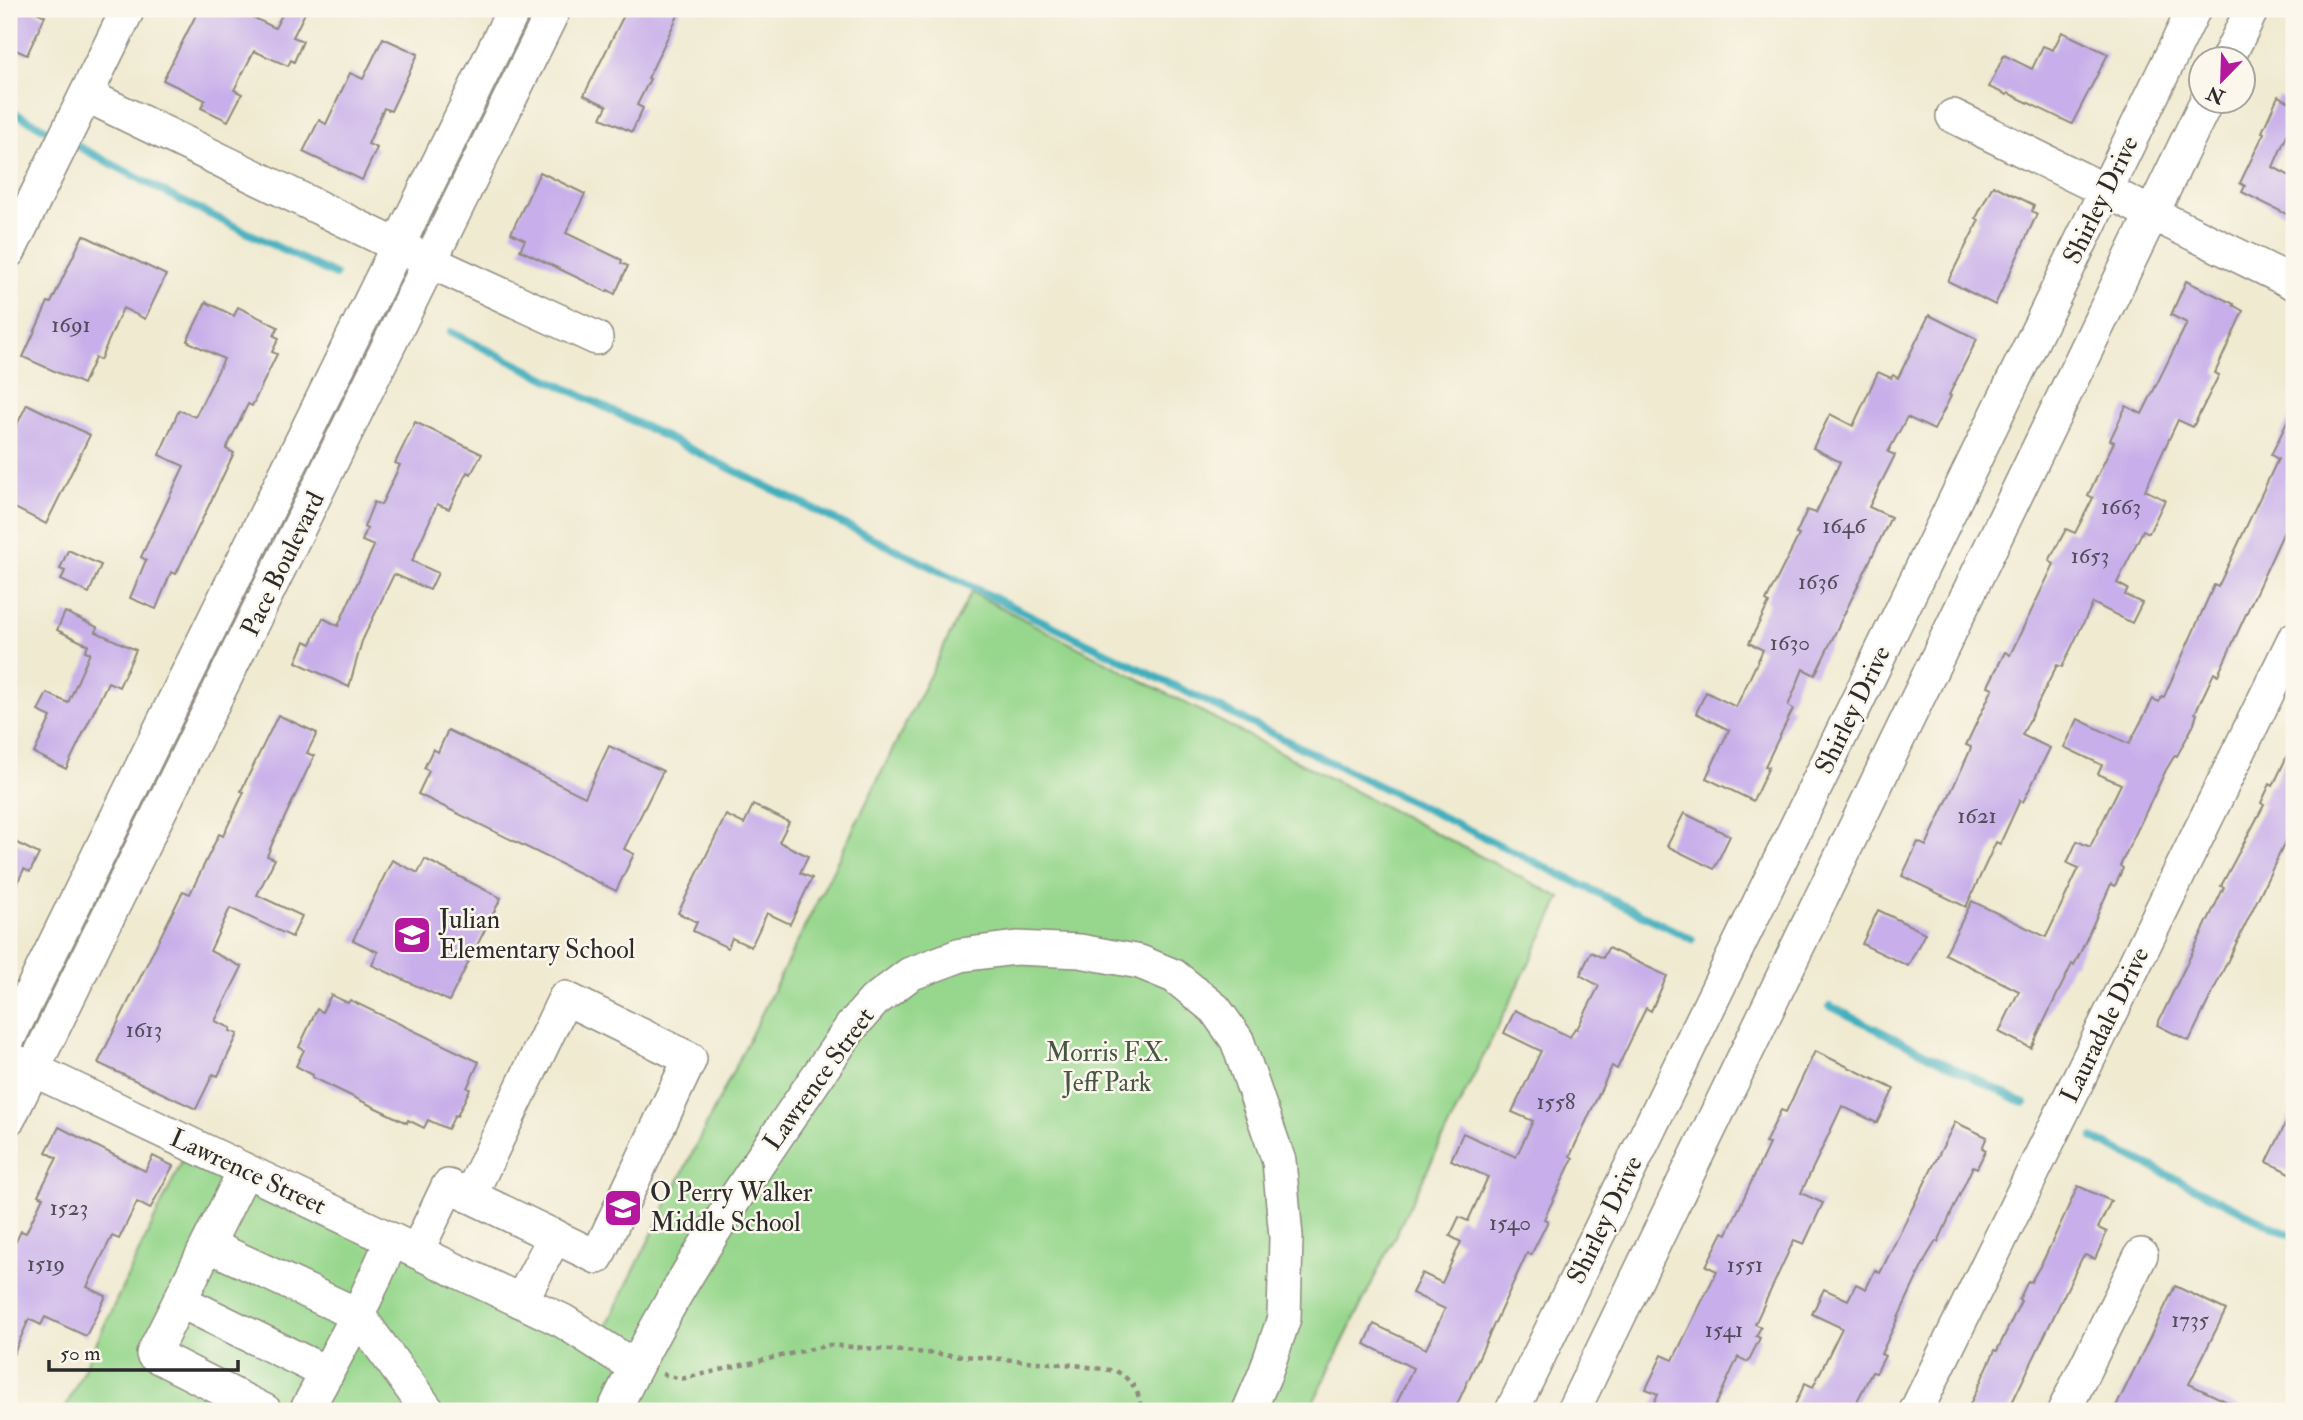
<svg xmlns="http://www.w3.org/2000/svg" width="2303" height="1420" font-family="'IM FELL Double Pica',serif">
  <style>
    .green { fill: #97d78d; stroke: #61815c; stroke-width: 2 }
    .lines { fill: none; stroke-linecap: round; stroke-linejoin: round }
    .stream { stroke: #40afbd; stroke-width: 8 }
    .building { fill: #c8aeea }
    .minor-casing { stroke: #8e8a7e; stroke-width: 36 }
    .path { stroke: #8e8a7e; stroke-width: 4.5; stroke-dasharray: 5 5; stroke-linecap: butt }
    .minor { stroke: #fff; stroke-width: 33 }
    .labels { text-anchor: middle; dominant-baseline: central; stroke-width: 5; stroke-linejoin: round; paint-order: stroke }
    .number-label { font-size: 23px; fill: #524c5b }
    .street-label { font-size: 26px; fill: #2b2b2b; stroke: #fbf7ec }
    .poi-label { font-size: 26px; fill: #2b2b2b; stroke: #fbf7ec; text-anchor: start }
    .park-label { font-size: 26px; fill: #465644; stroke: #fbf7ec }
  </style>
  <rect width="100%" height="100%" fill="#fbf7ec"/>
  <filter id="ink" filterUnits="userSpaceOnUse"><feTurbulence type="fractalNoise" baseFrequency=".0143" numOctaves="2"/><feDisplacementMap in="SourceGraphic" scale="14" xChannelSelector="R" yChannelSelector="G"/><feConvolveMatrix kernelMatrix="1 2 1 2 8 2 1 2 1" color-interpolation-filters="sRGB"/></filter>
  <filter id="wash" filterUnits="userSpaceOnUse"><feTurbulence type="fractalNoise" baseFrequency=".00686" numOctaves="4" result="noise"/><feDisplacementMap in="SourceGraphic" scale="28" xChannelSelector="R" yChannelSelector="G"/><feGaussianBlur stdDeviation="1.57" result="paint"/><feColorMatrix in="noise" values="0 0 0 0 0 0 0 0 0 0 0 0 0 0 0 0 0 1.4 0 .05"/><feComposite in="paint" operator="in"/></filter>
  <g filter="url(#wash)">
    <rect width="100%" height="100%" fill="#f0ead1"/>
    <path class="green" d="M971 592 1561 898 1309 1411H64L190 1144 598 1343Z"/>
    <g class="lines">
      <g class="stream">
        <path d="M9 110 59 136"/>
        <path d="M70 142 174 197 335 275"/>
        <path d="M451 332 1692 939"/>
        <path d="M1830 1006 2024 1103"/>
        <path d="M2093 1138 2294 1237"/>
      </g>
    </g>
    <g id="blocks">
      <g class="building">
        <path d="M9 9H30L45 16 27 55 9 47Z"/>
        <path d="M199 9H235L275 28 285 9H307L293 37 303 41 294 62 291 60 288 66 254 51 234 90 242 94 228 121 201 108 205 100 163 80Z"/>
        <path d="M627 9H681L648 78 650 79 637 105 643 108 632 132 601 118 607 106 584 95Z"/>
        <path d="M2062 32 2108 54 2072 124 2008 93 2007 95 1989 87 2004 55 2032 69 2043 46 2053 50Z"/>
        <path d="M383 38 418 54 391 111 384 108 368 144 377 148 362 180 303 152 319 120 326 124 350 73 363 79Z"/>
        <path d="M2278 96 2294 104V119L2273 167 2294 178V218L2242 192 2245 186 2240 183 2264 133 2262 132Z"/>
        <path d="M540 172 585 194 566 233 622 260 621 263 628 266 615 294 608 290 607 292 520 250 525 240 511 233Z"/>
        <path d="M1993 185 2034 205 2032 211 2037 214 1995 305 1948 281 1979 220 1976 218Z"/>
        <path d="M83 235 166 275 145 319 123 308 100 360 95 358 83 384 23 357 48 302 51 303Z"/>
        <path d="M2186 281 2234 304 2233 305 2243 311 2215 373 2219 375 2193 427 2178 420 2145 490 2165 500 2149 533 2143 530 2117 583 2128 589 2125 595 2142 603 2132 623 2093 603 2062 667 2057 665 2022 735 2050 748 2023 802 2020 800 2000 844 1996 842 1966 907 1902 876 1918 842 1926 846 1969 753 1971 747 1966 745 1993 688 1988 686 2005 652 2010 655 2054 564 2049 561 2066 529 2075 533 2093 498 2088 495 2114 442 2110 440 2126 406 2142 414 2187 323 2171 315Z"/>
        <path d="M206 302 234 316 238 307 278 327 274 336 279 338 272 352 277 354 252 406 248 404 226 449 234 453 176 574 171 572 156 609 130 598 146 560 141 557 184 466 159 455 179 410 195 417 224 359 187 341Z"/>
        <path d="M1929 315 1977 339 1949 395 1951 396 1934 430 1907 417 1888 452 1895 455 1869 507 1891 517 1815 675 1803 669 1788 706 1793 709 1765 766 1769 767 1753 801 1706 778 1729 730 1696 713 1706 692 1736 707 1763 650 1749 643 1769 603 1766 601 1799 535 1796 534 1807 510 1816 513 1840 462 1813 448 1830 414 1853 426 1878 372 1891 378 1893 375 1898 378Z"/>
        <path d="M27 404 90 435 46 524 9 505V441Z"/>
        <path d="M2294 408V510L2218 675 2214 673 2195 713 2197 714 2193 726 2177 756 2175 755 2166 770 2120 866 2123 868 2115 886 2111 884 2082 949 2074 965 2072 964 2031 1048 1999 1032 2019 991 1945 954 1972 901 2046 937 2079 868 2067 863 2077 841 2090 847 2121 784 2098 774 2102 765 2064 747 2078 719 2129 744 2153 699 2159 702 2162 696 2164 697 2214 585 2218 587 2278 459 2271 455Z"/>
        <path d="M415 422 482 454 471 474 467 472 449 509 437 504 412 561 438 573 430 590 394 574 362 641 349 687 296 662 305 641 311 644 323 618 338 626 374 546 362 541 367 529 364 527 374 502 381 505 400 465 395 463Z"/>
        <path d="M68 550 101 565 89 593 61 580 65 571 60 569Z"/>
        <path d="M65 612 97 627 96 632 136 650 119 687 108 682 66 769 34 753 51 717 38 711 47 693 68 703 90 653 85 651 88 645 57 630Z"/>
        <path d="M278 715 317 733 307 753 314 756 272 844 267 856 275 859 257 895 302 916 292 937 230 908 210 951 242 967 215 1021 231 1028 230 1031 238 1034 218 1076 213 1074 196 1109 98 1063 183 891 190 894 219 834 223 836 244 792 241 791Z"/>
        <path d="M448 730 585 797 609 746 663 771 624 849 634 854 616 891 418 794 429 771 424 768 433 749 438 752Z"/>
        <path d="M2294 741V824L2189 1041 2157 1025 2224 887 2221 886 2264 805 2261 803 2270 784 2273 786Z"/>
        <path d="M753 805 789 822 779 842 808 856 800 873 812 878 790 924 767 913 751 947 732 938 728 948 693 931 697 922 678 913 726 815 744 824Z"/>
        <path d="M1684 813 1730 836 1714 869 1667 846Z"/>
        <path d="M9 839 39 854 30 872 24 869 9 900Z"/>
        <path d="M425 859 501 898 449 1001 372 965 378 952 353 940 392 860 418 873Z"/>
        <path d="M1878 910 1925 933 1908 966 1862 944Z"/>
        <path d="M1608 948 1667 976 1651 1011 1646 1008 1617 1069 1612 1066 1570 1156 1573 1158 1544 1219 1548 1221 1531 1255 1527 1253 1454 1411H1393L1413 1368 1365 1344 1374 1324 1426 1349 1445 1309 1412 1293 1422 1273 1442 1283 1461 1242 1450 1236 1459 1217 1468 1221 1488 1177 1451 1160 1463 1133 1516 1157 1533 1121 1512 1112 1541 1051 1504 1033 1515 1010 1570 1037 1575 1028 1577 1029 1599 986 1580 975 1591 952 1603 958Z"/>
        <path d="M331 995 348 1003 350 1000 479 1062 467 1088 470 1089 457 1116 455 1115 448 1129 428 1120 424 1128 408 1120 407 1123 312 1077 313 1075 296 1066 304 1050 299 1047 317 1009 322 1012Z"/>
        <path d="M1815 1051 1894 1089 1877 1123 1842 1106 1801 1193 1823 1203 1804 1244 1794 1240 1755 1324 1761 1327 1756 1336 1760 1338 1748 1362 1738 1357 1713 1411H1650L1658 1394 1646 1389 1662 1355 1673 1360 1717 1271 1706 1266 1723 1232 1727 1234 1769 1144 1765 1143 1781 1110 1786 1112Z"/>
        <path d="M2294 1106V1175L2267 1162Z"/>
        <path d="M1955 1122 1987 1137 1982 1148 1986 1150 1977 1168 1973 1166 1938 1242 1936 1241 1927 1256 1881 1354 1885 1356 1876 1373 1872 1372 1852 1411H1792L1805 1383 1813 1387 1842 1328 1812 1314 1824 1289 1848 1300 1856 1284 1866 1289 1875 1270 1880 1273Z"/>
        <path d="M59 1127 145 1171 153 1156 173 1166 150 1209 137 1202 119 1239 112 1236 87 1287 106 1296 86 1336 45 1317 41 1325 29 1319 9 1364V1256L21 1231 26 1233 43 1197 38 1195 57 1158 46 1152Z"/>
        <path d="M2078 1186 2111 1201 2098 1228 2107 1232 2095 1259 2085 1255 2082 1258 2008 1411H1967L1995 1350 1997 1351 2021 1301 2019 1300 2028 1281 2031 1282 2044 1259Z"/>
        <path d="M2175 1286 2226 1310 2189 1384 2247 1411H2114Z"/>
      </g>
    </g>
  </g>
  <g filter="url(#ink)">
    <use href="#blocks" fill-opacity="0" stroke="#8e8a7e" stroke-width="2"/>
    <g class="lines">
      <defs>
        <g id="minor">
          <path d="M2227 60 2252 9"/>
          <path d="M86 95 431 262 596 338"/>
          <path d="M1953 116 2294 283"/>
          <path d="M9 251 128 9"/>
          <path d="M565 998 690 1059 597 1257 470 1196Z"/>
          <path d="M9 1037 514 9"/>
          <path d="M13 1060 563 1321 635 1367"/>
          <path d="M9 1118 554 9"/>
          <path d="M245 1170 153 1354 265 1411"/>
          <path d="M208 1245 358 1315 428 1411"/>
          <path d="M417 1251 448 1186 470 1196"/>
          <path d="M180 1301 327 1373"/>
          <path d="M521 1301 555 1236"/>
          <path d="M306 1411 358 1315 392 1240"/>
          <path d="M614 1411C678 1274 766 1152 851 1027L874 1001 910 974 961 955 1016 948 1080 951 1140 962 1174 976 1215 1009 1237 1040 1279 1161 1286 1237 1284 1318 1265 1374 1249 1411"/>
          <path d="M1512 1411 2194 9"/>
          <path d="M1573 1411 2206 102"/>
          <path d="M1916 1411 2294 639"/>
          <path d="M2064 1411 2141 1255"/>
        </g>
      </defs>
      <use href="#minor" class="minor-casing"/>
      <path class="path" d="M662 1374 681 1379 829 1345 1075 1365 1116 1371C1133 1381 1140 1392 1141 1411"/>
      <use href="#minor" class="minor"/>
    </g>
  </g>
  <defs>
    <symbol id="school-square" viewBox="-11 -11 22 22"><rect x="-9" y="-9" width="18" height="18" rx="4" fill="#b5179e" stroke="#fbf7ec"/><path d="M0-5L7-2L0 1L-7-2ZM-4 1L0 2.5L4 1V4Q0 6-4 4Z" fill="#fff"/></symbol>
  </defs>
  <g fill-rule="evenodd">
    <use href="#school-square" x="390" y="913" width="44" height="44"/>
    <use href="#school-square" x="601" y="1186" width="44" height="44"/>
  </g>
  <g class="labels">
    <g class="number-label">
      <text x="71" y="324">1691</text>
      <text x="2121" y="506">1663</text>
      <text x="1844" y="525">1646</text>
      <text x="2090" y="555">1653</text>
      <text x="1818" y="581">1636</text>
      <text x="1790" y="642">1630</text>
      <text x="1977" y="815">1621</text>
      <text x="144" y="1029">1613</text>
      <text x="1556" y="1101">1558</text>
      <text x="69" y="1207">1523</text>
      <text x="1510" y="1222">1540</text>
      <text x="46" y="1263">1519</text>
      <text x="1745" y="1264">1551</text>
      <text x="2190" y="1319">1735</text>
      <text x="1724" y="1329">1541</text>
    </g>
    <g class="street-label">
      <text transform="translate(2101 200) rotate(-64)">Shirley Drive</text>
      <text transform="translate(283 564) rotate(-64)">Pace Boulevard</text>
      <text transform="translate(1853 710) rotate(-64)">Shirley Drive</text>
      <text transform="translate(2105 1025) rotate(-64)">Lauradale Drive</text>
      <text transform="translate(819 1079) rotate(-54)">Lawrence Street</text>
      <text transform="translate(248 1172) rotate(25)">Lawrence Street</text>
      <text transform="translate(1605 1220) rotate(-64)">Shirley Drive</text>
    </g>
    <g class="poi-label">
      <text x="439" y="920">Julian<tspan x="439" dy="30">Elementary School</tspan></text>
      <text x="650" y="1193">O Perry Walker<tspan x="650" dy="30">Middle School</tspan></text>
    </g>
    <g class="park-label">
      <text x="1107" y="1053">Morris F.X.<tspan x="1107" dy="30">Jeff Park</tspan></text>
    </g>
  </g>
  <rect width="2303" height="1420" fill="none" stroke="#fbf7ec" stroke-width="35"/>
  <g transform="translate(2222 80) rotate(203)"><circle r="33" fill="#fbf7ec" stroke="#a8a59f" stroke-width="2"/>
  <path d="M0-5L12 26L0 18L-12 26Z" fill="#b5179e"/>
  <text y="-10" font-size="19" font-weight="bold" text-anchor="middle" fill="#2b2b2b">N</text>
  </g>
  <path d="M49 1360v10h189v-10" fill="none" stroke="#2b2b2b" stroke-width="3.5"/>
  <text x="60" y="1360" font-size="21" fill="#2b2b2b" stroke="#fbf7ec" stroke-width="5" paint-order="stroke">50 m</text>
</svg>
